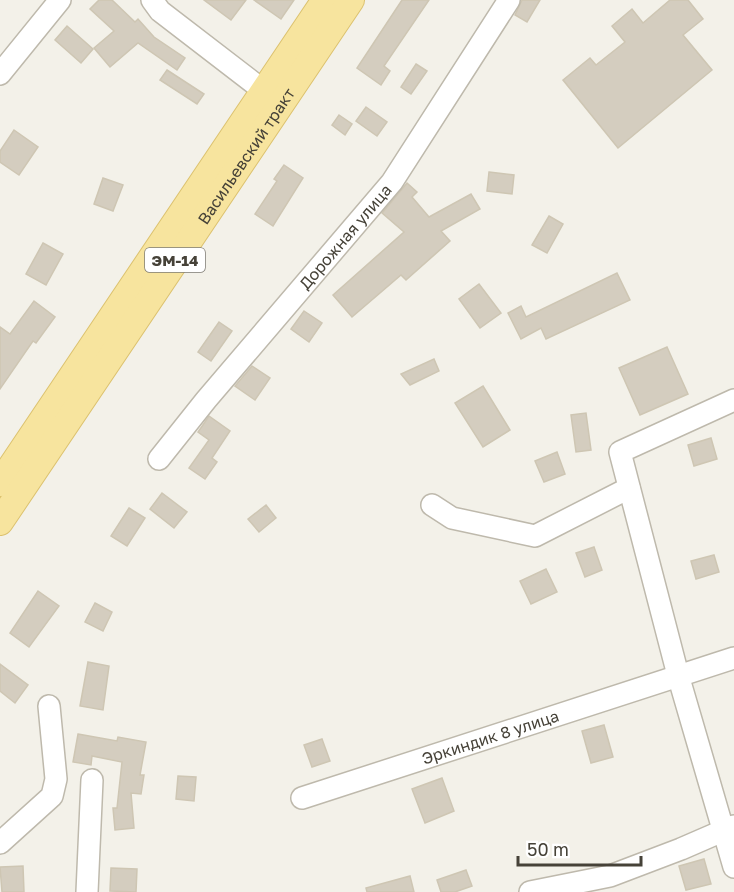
<svg xmlns="http://www.w3.org/2000/svg" width="734" height="892" font-family="'Golos Text',sans-serif">
  <style>
    .building { fill: #d4cdbf; stroke: #cec6b3; stroke-width: 1.5 }
    .lines { fill: none; stroke-linecap: round; stroke-linejoin: round }
    .minor-casing { stroke: #beb9ac; stroke-width: 24 }
    .major-casing { stroke: #dcc26f; stroke-width: 28 }
    .minor { stroke: #fff; stroke-width: 21 }
    .major { stroke: #f7e49e; stroke-width: 26 }
    .labels { text-anchor: middle; dominant-baseline: central; stroke-width: 5; stroke-linejoin: round; paint-order: stroke }
    .shield { fill: #fff; stroke: #7e7b74; stroke-width: 1.5 }
    .shield-label { font-size: 15px; font-weight: bold; fill: #464238 }
    .street-label { font-size: 16px; fill: #464238; stroke: #fff }
  </style>
  <rect width="100%" height="100%" fill="#f3f1e9"/>
  <g class="building">
    <path d="M99 0H112L135 22 138 19 154 37 185 58 177 70 138 43 110 67 94 48 114 31 90 9Z"/>
    <path d="M204 0H246L231 20Z"/>
    <path d="M254 0H294L281 19Z"/>
    <path d="M402 0H429L384 66 390 71 381 85 357 68Z"/>
    <path d="M522 0H540L527 22 515 15Z"/>
    <path d="M670 0H688L703 19 683 35 712 70 618 148 563 80 590 58 596 65 625 42 612 26 632 9 643 23Z"/>
    <path d="M67 26 93 49 81 63 55 40Z"/>
    <path d="M416 64 427 71 411 94 401 87Z"/>
    <path d="M167 70 204 94 197 104 160 80Z"/>
    <path d="M366 107 387 122 377 136 356 121Z"/>
    <path d="M339 115 352 124 345 135 332 125Z"/>
    <path d="M14 130 38 147 19 175 0 162V151Z"/>
    <path d="M284 165 303 178 273 226 255 214 277 181 274 179Z"/>
    <path d="M489 172 514 175 512 194 487 191Z"/>
    <path d="M103 178 123 185 113 211 94 204Z"/>
    <path d="M407 183 417 192 412 197 429 217 471 194 480 209 441 231 450 241 406 280 401 275 352 317 333 295 404 232 382 213Z"/>
    <path d="M549 216 563 224 547 253 532 245Z"/>
    <path d="M43 243 63 254 46 285 26 274Z"/>
    <path d="M617 273 630 300 546 339 541 328 521 339 508 313 521 306 526 317Z"/>
    <path d="M479 284 501 313 480 328 459 299Z"/>
    <path d="M34 301 55 317 36 343 33 341 0 389V327L10 334Z"/>
    <path d="M304 311 322 323 309 342 291 329Z"/>
    <path d="M219 322 232 331 211 361 198 352Z"/>
    <path d="M667 347 688 394 640 415 619 368Z"/>
    <path d="M434 359 439 371 410 385 401 374Z"/>
    <path d="M252 366 270 378 255 400 235 386Z"/>
    <path d="M483 386 510 430 483 447 455 403Z"/>
    <path d="M586 413 591 450 576 452 571 415Z"/>
    <path d="M209 416 230 431 212 458 217 462 205 479 189 468 209 440 198 432Z"/>
    <path d="M711 438 717 459 694 466 688 445Z"/>
    <path d="M557 452 565 474 544 482 535 461Z"/>
    <path d="M162 493 187 512 174 528 150 509Z"/>
    <path d="M266 505 276 518 259 532 248 519Z"/>
    <path d="M129 508 145 518 127 546 111 536Z"/>
    <path d="M594 547 602 570 585 577 576 553Z"/>
    <path d="M714 555 719 572 696 579 691 561Z"/>
    <path d="M546 569 557 592 531 604 520 581Z"/>
    <path d="M38 591 59 606 29 647 10 633Z"/>
    <path d="M95 603 112 612 103 631 85 622Z"/>
    <path d="M88 662 109 666 103 710 80 706Z"/>
    <path d="M0 664 28 685 15 703 0 691Z"/>
    <path d="M604 725 613 757 591 763 582 731Z"/>
    <path d="M78 734 117 741 118 737 146 742 140 775H144L141 794 131 793 134 828 115 830 113 808H117L122 762 92 756 91 765 73 762Z"/>
    <path d="M322 739 330 761 312 767 304 745Z"/>
    <path d="M178 776 196 777 194 801 176 799Z"/>
    <path d="M442 778 454 811 425 823 412 789Z"/>
    <path d="M704 859 711 884 686 890 679 866Z"/>
    <path d="M23 866 24 892H2L0 867Z"/>
    <path d="M111 868 137 869 136 892 110 891Z"/>
    <path d="M466 870 472 886 455 892H441L437 880Z"/>
    <path d="M410 876 414 892H367L366 888Z"/>
  </g>
  <g class="lines">
    <defs>
      <g id="minor">
        <path d="M152 0 160 11 264 91"/>
        <path d="M0 74 60 0"/>
        <path d="M734 400 620 452 678 675 734 867"/>
        <path id="s1" d="M159 459 206 400 392 182 509 0"/>
        <path d="M432 505 452 518 535 536 629 488"/>
        <path id="s2" d="M302 798 734 658"/>
        <path d="M0 843 52 796 56 779 49 706"/>
        <path d="M87 892 92 780"/>
        <path d="M530 892 610 876 681 849 734 826"/>
      </g>
      <g id="major">
        <path d="M0 483 325 0"/>
        <path id="s3" d="M0 522 351 0"/>
      </g>
    </defs>
    <use href="#minor" class="minor-casing"/>
    <use href="#major" class="major-casing"/>
    <use href="#minor" class="minor"/>
    <use href="#major" class="major"/>
  </g>
  <g class="labels">
    <rect class="shield" x="145" y="248" width="60" height="24" rx="4.5"/>
    <g class="shield-label">
      <text x="175" y="260">ЭМ-14</text>
    </g>
    <g class="street-label">
      <text stroke="none"><textPath href="#s3" startOffset="441">Васильевский тракт</textPath></text>
      <text stroke="none"><textPath href="#s1" startOffset="290">Дорожная улица</textPath></text>
      <text stroke="none"><textPath href="#s2" startOffset="198">Эркиндик 8 улица</textPath></text>
    </g>
  </g>
  <path d="M518 856v9h123v-9" fill="none" stroke="#464238" stroke-width="3"/>
  <text x="527" y="856" font-size="18" fill="#464238" stroke="#ffffff" stroke-width="4.5" paint-order="stroke">50 m</text>
</svg>
